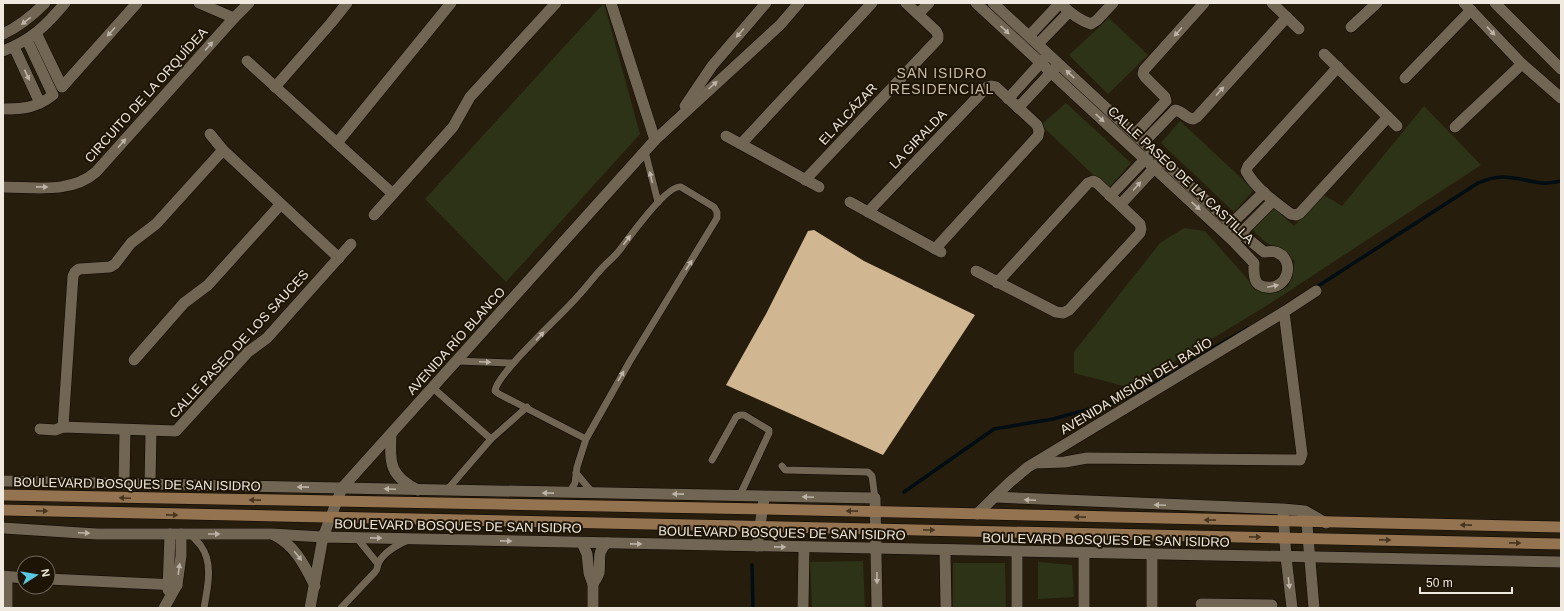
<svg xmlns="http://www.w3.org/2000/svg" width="1564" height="611" font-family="Helvetica,sans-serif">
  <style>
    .green { fill: #2c3317 }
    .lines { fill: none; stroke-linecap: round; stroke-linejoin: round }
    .stream { stroke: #000d13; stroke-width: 3.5 }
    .building { fill: #d0b791 }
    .service-casing { stroke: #0f0700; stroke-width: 8 }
    .minor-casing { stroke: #0f0700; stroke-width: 12 }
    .tertiary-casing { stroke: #0f0700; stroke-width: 12 }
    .secondary-casing { stroke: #0f0700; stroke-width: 12 }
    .service { stroke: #716553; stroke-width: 7 }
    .minor { stroke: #716553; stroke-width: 11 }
    .tertiary { stroke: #716553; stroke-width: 11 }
    .secondary { stroke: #937350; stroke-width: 11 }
    .oneway { fill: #bdb4a7 }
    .oneway2 { fill: #46351f }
    .labels { text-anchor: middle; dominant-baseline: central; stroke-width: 4; stroke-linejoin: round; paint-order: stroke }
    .street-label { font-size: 13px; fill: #f0e9df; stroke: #1d1405 }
    .neighbourhood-label { font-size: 14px; letter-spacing: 1px; fill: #cabdaa; stroke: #1d1405 }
  </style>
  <rect width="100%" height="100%" fill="#271d0d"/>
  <g class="green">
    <path d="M604 3 640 134 506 282 425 199Z"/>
    <path d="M1109 18 1148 55 1108 94 1069 55Z"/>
    <path d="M1066 103 1131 163 1108 189 1041 125Z"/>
    <path d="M1424 106 1481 165 1271 303 1131 388 1074 373V352L1160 243 1184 228 1205 231 1258 291 1288 287 1295 261 1264 241 1253 230 1274 208 1294 226 1324 195 1342 206Z"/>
    <path d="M1180 121 1254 190 1234 212 1161 143Z"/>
    <path d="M863 561 865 608H812L810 562Z"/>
    <path d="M1038 562 1072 565 1074 597 1038 599Z"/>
    <path d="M953 563H1005L1006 608H953Z"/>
  </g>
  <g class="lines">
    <g class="stream">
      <path d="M1315 288 1478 183C1505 171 1516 180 1542 183 1548 184 1555 182 1561 181"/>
      <path d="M904 492 994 429 1053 419 1119 401 1139 391 1248 328"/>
      <path d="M752 565 753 608"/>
    </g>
  </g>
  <path class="building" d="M814 230 864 261 975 315 883 455 726 385 766 314 808 231Z"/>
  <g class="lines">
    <defs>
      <g id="service">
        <path d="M645 151 658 202"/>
        <path d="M457 361 513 363"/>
        <path d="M433 388 491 439"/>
        <path d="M712 460 736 417 740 415H744L769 430V433L740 495"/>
        <path d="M782 466 785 470 868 472 872 476 875 498"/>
        <path d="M576 473 592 492"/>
        <path d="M447 490 491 439 527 407"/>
        <path d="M569 493 575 483 577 467 586 439 630 361 717 218V212L714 207 681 187C667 184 628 239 619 251 615 256 610 260 606 264 596 274 588 285 578 296 564 313 496 374 495 391L499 394 586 439"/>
        <path d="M191 535C194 538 198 542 201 546 214 564 207 589 204 608"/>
        <path d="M357 538 378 564"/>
        <path d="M341 608 375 572C378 569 377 567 378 564 383 552 397 545 408 540"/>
      </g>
      <g id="minor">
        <path d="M611 3 655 140"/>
        <path d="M976 3 1233 241 1254 263C1254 269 1253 275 1256 281 1257 284 1262 287 1266 287 1287 291 1297 260 1276 252 1272 251 1267 252 1264 252L1241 233 993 3"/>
        <path d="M1060 3C1069 12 1079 20 1091 24L1097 20 1113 3"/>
        <path d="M1272 3 1299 29"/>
        <path d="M1464 3 1522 64 1561 98"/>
        <path d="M1495 3 1561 69"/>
        <path d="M918 14 929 3"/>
        <path d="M234 18 249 3"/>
        <path d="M1351 27 1377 3"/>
        <path d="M36 33 62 87 137 3"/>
        <path d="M3 34C20 26 32 16 45 3"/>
        <path d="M1029 36 1060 3"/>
        <path d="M1038 44 1069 12"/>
        <path d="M14 47 40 103"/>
        <path d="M3 51C31 40 46 26 65 3"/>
        <path d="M1324 54 1397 126"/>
        <path d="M247 61 393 194"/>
        <path d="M1338 67 1248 166 1246 171C1256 189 1275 202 1291 214L1296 215 1300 213 1388 117"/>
        <path d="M1405 78 1471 10"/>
        <path d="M275 87 331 23 347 3"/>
        <path d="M1008 99 1045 58"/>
        <path d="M1018 108 1056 67"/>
        <path d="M3 109C24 109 36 108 53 95L27 40"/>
        <path d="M1455 127 1522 64"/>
        <path d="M210 134 223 150 339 258"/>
        <path d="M1135 134 1166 101 1165 97 1145 77 1143 74 1144 70 1204 3"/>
        <path d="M726 136 819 187"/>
        <path d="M1144 142 1175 110C1182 111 1186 118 1193 119L1197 117 1287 17"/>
        <path d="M337 143 451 3"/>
        <path d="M741 144 872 3"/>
        <path d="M805 180 938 39V35L936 31 906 3"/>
        <path d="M3 187C34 187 71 194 96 172L234 18 199 3"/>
        <path d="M1110 196 1149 155"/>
        <path d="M850 202 941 252"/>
        <path d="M1120 205 1159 163"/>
        <path d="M868 212 987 87 991 86 996 87 1037 125 1039 131 1038 136 935 249"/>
        <path d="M374 215 453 127 470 97 556 3"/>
        <path d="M1227 228 1264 192"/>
        <path d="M1237 237 1273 201"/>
        <path d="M976 271 1056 312 1063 313 1069 310 1140 233 1141 229 1140 224 1097 183 1093 181 1088 183 997 283"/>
        <path d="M134 360 184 303 208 285 281 204"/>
        <path d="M63 427 73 276 75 272 79 269 110 267 115 264 131 243 156 224 223 150"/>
        <path d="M40 429 55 430 63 427 176 431 248 352 267 338 351 244"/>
        <path d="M1035 463 1065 462 1087 458 1300 460 1302 454 1284 312"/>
        <path d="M124 484 125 430"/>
        <path d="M150 485 151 431"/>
        <path d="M342 488 875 498 877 608"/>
        <path d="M994 497 1283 509 1305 511 1326 523"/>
        <path d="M1283 511 1286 557 1292 608"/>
        <path d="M1306 513 1314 608"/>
        <path d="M977 514 1010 482 1028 467 1284 312 1316 291"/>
        <path d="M582 543 587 554 589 573 593 584V608"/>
        <path d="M757 546 764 499"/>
        <path d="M945 550 946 608"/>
        <path d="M1084 553V608"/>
        <path d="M1152 554V608"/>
        <path d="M3 576 24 578"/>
        <path d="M48 579 177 585"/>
        <path d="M593 584C595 581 598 576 599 573 601 561 596 552 607 543"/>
        <path d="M168 590 170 534"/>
        <path d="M1201 604 1272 605"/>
        <path d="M7 608V577"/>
        <path d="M164 608 177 585 181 556V534"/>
        <path d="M310 608 323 537 1561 562"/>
        <path d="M803 608 804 547"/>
        <path d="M1017 608V552"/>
      </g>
      <g id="tertiary">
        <path d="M685 106 712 66 766 3"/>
        <path d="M391 434C390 463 389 476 418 490"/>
        <path d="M3 481 342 488"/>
        <path d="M3 528 97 534H272L323 537 342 488 655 140 780 25 799 3"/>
        <path d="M274 535C295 545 305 566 315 586"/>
      </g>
      <g id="secondary">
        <path d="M3 495 763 509 1561 527"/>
        <path d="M3 510 1561 544"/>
      </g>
    </defs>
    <use href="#service" class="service-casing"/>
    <use href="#minor" class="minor-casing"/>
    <use href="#tertiary" class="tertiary-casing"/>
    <use href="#secondary" class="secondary-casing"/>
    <use href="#service" class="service"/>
    <use href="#minor" class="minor"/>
    <use href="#tertiary" class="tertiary"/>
    <use href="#secondary" class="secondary"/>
  </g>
  <defs><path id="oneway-solid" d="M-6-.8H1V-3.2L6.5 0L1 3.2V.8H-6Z"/></defs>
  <g class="oneway">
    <use href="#oneway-solid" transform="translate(26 21) rotate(143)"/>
    <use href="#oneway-solid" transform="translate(1005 30) rotate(43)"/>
    <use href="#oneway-solid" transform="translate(1491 31) rotate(47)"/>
    <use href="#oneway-solid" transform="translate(111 32) rotate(132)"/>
    <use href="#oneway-solid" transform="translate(1178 32) rotate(132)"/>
    <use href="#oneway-solid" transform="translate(740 33) rotate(131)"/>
    <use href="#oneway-solid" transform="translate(209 46) rotate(-48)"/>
    <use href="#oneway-solid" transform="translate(1070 74) rotate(-137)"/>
    <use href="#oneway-solid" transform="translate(27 75) rotate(65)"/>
    <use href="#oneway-solid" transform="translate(713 85) rotate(-42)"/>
    <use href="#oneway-solid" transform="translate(1220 91) rotate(-48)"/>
    <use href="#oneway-solid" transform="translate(1100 118) rotate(43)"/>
    <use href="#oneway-solid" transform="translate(122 143) rotate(-48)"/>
    <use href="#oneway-solid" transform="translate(651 177) rotate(-104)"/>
    <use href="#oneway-solid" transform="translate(1137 186) rotate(-48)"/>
    <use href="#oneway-solid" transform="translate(42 187) rotate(1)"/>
    <use href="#oneway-solid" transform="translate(1196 206) rotate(43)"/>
    <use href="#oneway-solid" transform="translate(627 240) rotate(-53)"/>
    <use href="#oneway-solid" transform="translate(689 265) rotate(-57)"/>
    <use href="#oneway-solid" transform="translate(1273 286) rotate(-12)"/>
    <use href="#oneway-solid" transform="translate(540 336) rotate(-47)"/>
    <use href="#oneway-solid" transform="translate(485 362) rotate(2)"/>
    <use href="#oneway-solid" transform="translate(621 376) rotate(-60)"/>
    <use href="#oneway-solid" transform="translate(303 487) rotate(-179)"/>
    <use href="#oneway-solid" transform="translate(390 489) rotate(-178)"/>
    <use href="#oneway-solid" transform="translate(548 493) rotate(-179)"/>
    <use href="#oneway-solid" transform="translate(678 494) rotate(-179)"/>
    <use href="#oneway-solid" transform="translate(808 497) rotate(-178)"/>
    <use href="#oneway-solid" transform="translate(1030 500) rotate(-178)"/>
    <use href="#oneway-solid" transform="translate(1160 505) rotate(-178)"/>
    <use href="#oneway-solid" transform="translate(84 533) rotate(3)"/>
    <use href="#oneway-solid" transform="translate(214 534)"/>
    <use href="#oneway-solid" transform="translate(376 538) rotate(1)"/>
    <use href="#oneway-solid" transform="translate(506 541) rotate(1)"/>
    <use href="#oneway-solid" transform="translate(636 544) rotate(1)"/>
    <use href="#oneway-solid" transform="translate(780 547) rotate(1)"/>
    <use href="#oneway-solid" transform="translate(298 556) rotate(51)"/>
    <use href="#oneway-solid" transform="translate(179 569) rotate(-82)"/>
    <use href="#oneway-solid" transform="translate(877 578) rotate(90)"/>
    <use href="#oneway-solid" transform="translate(1289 583) rotate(83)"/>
  </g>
  <g class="oneway2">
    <use href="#oneway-solid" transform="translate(125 498) rotate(-178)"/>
    <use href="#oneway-solid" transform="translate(255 500) rotate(-179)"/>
    <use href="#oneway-solid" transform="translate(42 511) rotate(1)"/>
    <use href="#oneway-solid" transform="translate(852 511) rotate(-179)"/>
    <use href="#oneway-solid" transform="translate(172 515) rotate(1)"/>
    <use href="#oneway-solid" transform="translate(1080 517) rotate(-179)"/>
    <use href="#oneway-solid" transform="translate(1210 520) rotate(-179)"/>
    <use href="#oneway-solid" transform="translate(1466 525) rotate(-179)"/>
    <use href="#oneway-solid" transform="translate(929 530) rotate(1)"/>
    <use href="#oneway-solid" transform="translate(1255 537) rotate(1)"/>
    <use href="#oneway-solid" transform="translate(1385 540) rotate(1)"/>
    <use href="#oneway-solid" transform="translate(1515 543) rotate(1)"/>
  </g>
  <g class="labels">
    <g class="street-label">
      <text transform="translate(146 95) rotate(-48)">CIRCUITO DE LA ORQUÍDEA</text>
      <text transform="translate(848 114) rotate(-47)">EL ALCÁZAR</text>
      <text transform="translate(918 139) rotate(-46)">LA GIRALDA</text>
      <text transform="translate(1181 175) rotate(43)">CALLE PASEO DE LA CASTILLA</text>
      <text transform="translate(456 341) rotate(-48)">AVENIDA RÍO BLANCO</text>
      <text transform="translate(239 344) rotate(-47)">CALLE PASEO DE LOS SAUCES</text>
      <text transform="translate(1136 386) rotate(-31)">AVENIDA MISIÓN DEL BAJÍO</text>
      <text transform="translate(137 484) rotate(1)">BOULEVARD BOSQUES DE SAN ISIDRO</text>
      <text transform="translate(458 526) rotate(1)">BOULEVARD BOSQUES DE SAN ISIDRO</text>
      <text transform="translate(782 533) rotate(1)">BOULEVARD BOSQUES DE SAN ISIDRO</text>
      <text transform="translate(1106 540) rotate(1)">BOULEVARD BOSQUES DE SAN ISIDRO</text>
    </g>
    <g class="neighbourhood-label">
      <text x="942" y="73">SAN ISIDRO<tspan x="942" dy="16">RESIDENCIAL</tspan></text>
    </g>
  </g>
  <rect width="1564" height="611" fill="none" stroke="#f0e9df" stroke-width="8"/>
  <g transform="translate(36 575) rotate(78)"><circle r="19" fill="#1d1405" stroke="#71695c"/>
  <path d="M0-3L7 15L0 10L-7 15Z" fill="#59c8e5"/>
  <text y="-6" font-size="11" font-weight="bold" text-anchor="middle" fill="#f0e9df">N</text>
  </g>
  <path d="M1420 587v6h92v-6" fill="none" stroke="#f0e9df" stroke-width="2"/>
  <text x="1426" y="587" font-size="12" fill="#f0e9df" stroke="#1d1405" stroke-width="3" paint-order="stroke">50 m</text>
</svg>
